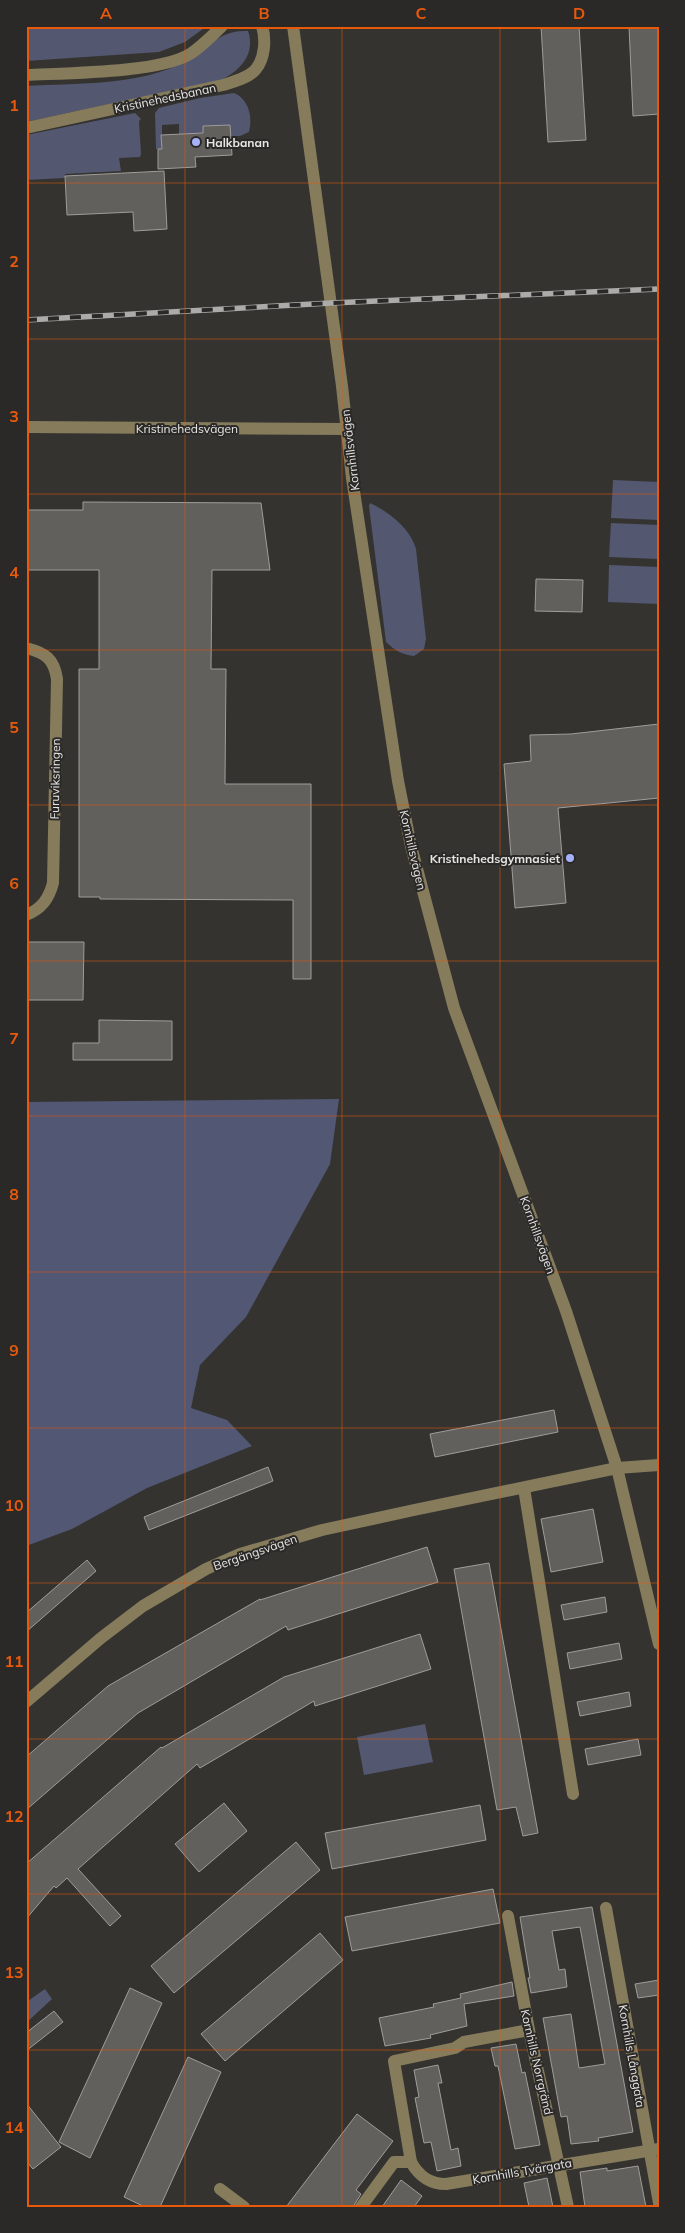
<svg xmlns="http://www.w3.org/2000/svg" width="685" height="2233" font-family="Mulish,sans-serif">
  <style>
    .green { fill: #535770 }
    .forest { fill: #525773 }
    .building { fill: #61605d; stroke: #9e9d9a }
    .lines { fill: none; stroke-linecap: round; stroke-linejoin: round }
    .minor { stroke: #867c5c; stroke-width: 12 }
    .rail-casing { stroke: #acaba9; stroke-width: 5.5 }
    .rail { stroke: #2a2927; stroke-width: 4; stroke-dasharray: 11; stroke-linecap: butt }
    .grid { fill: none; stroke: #e8590c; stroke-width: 1; stroke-opacity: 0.55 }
    .poi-dot { fill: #a6b1fc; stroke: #2a2927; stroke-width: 2 }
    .labels { text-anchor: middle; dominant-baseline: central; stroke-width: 4; stroke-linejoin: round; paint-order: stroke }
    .street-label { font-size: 12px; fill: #e6e5e3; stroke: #2a2927 }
    .poi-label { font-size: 12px; font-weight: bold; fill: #e6e5e3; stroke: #2a2927; text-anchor: start }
    .neatline { fill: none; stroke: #e8590c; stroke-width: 2 }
    .grid-label { font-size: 16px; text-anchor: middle; font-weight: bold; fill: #e8590c }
  </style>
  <rect width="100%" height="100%" fill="#343330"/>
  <g class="green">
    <path d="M26 26H207L185 42 159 52 26 61Z"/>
    <path d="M248 31C256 54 240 71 221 80L26 122V86C76 83 132 86 178 65 204 54 216 29 248 31Z"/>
    <path d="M234 93C249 99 253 118 249 132L240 136H231L230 125 203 126V133L179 134V124L162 125V149H156L155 113 159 108 200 98Z"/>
    <path d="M135 113 141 119 139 121 141 154 140 157 119 158 121 171 65 174V178L26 180V135Z"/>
    <path d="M613 480 659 482V520L611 518Z"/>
    <path d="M370 503C389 512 410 528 416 549L426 639 424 649 414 656C403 655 394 650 386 642L369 506Z"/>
    <path d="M611 523 659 525V559L609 557Z"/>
    <path d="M609 565 659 567V604L608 602Z"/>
    <path d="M425 1724 433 1762 364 1775 357 1737Z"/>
    <path d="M45 1989 52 1999 26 2023V1998L28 2001Z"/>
  </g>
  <path class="forest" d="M339 1099 330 1164 246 1317 200 1365 191 1408 227 1420 252 1446 147 1488 72 1529 26 1546V1102Z"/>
  <g class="building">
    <path d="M541 26H579L586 140 548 142Z"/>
    <path d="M629 26H659V114L633 116Z"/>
    <path d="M230 125 232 155 195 157 196 167 158 169V149H162L161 135 203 133V126Z"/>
    <path d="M164 171 167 229 134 231 133 212 67 215 65 176Z"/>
    <path d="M83 502 261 503 270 570H212L211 669H226L225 784H311V979H293V900L100 899V897H79V669H99V570H26V510H83Z"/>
    <path d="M536 579 583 580 582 612 535 611Z"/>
    <path d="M659 724V798L558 808 566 903 515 908 504 764 531 761 530 735 571 734Z"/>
    <path d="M26 942H84L83 1000H26Z"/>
    <path d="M99 1020 172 1021V1060H73V1043H99Z"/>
    <path d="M554 1410 558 1432 435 1457 430 1434Z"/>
    <path d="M268 1467 273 1481 149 1530 144 1517Z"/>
    <path d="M593 1509 603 1562 551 1572 541 1519Z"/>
    <path d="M427 1547 438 1582 288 1630 286 1626 138 1713 26 1810V1757L108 1686 260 1599V1600Z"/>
    <path d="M87 1560 96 1571 26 1632V1613Z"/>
    <path d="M489 1563 538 1833 523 1836 516 1807 497 1810 454 1569Z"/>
    <path d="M605 1597 607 1612 564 1620 561 1605Z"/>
    <path d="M420 1634 431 1669 315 1706 314 1701 200 1768 197 1764 78 1869 121 1916 110 1926 67 1878 56 1888 54 1886 26 1919V1864L161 1747 162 1748 284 1677Z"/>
    <path d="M619 1643 622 1659 570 1669 567 1653Z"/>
    <path d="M629 1692 631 1706 580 1716 577 1702Z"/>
    <path d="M638 1739 641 1755 588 1765 585 1749Z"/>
    <path d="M224 1803 247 1831 199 1872 175 1844Z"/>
    <path d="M480 1805 486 1840 332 1869 325 1833Z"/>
    <path d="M296 1842 320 1870 174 1993 151 1966Z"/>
    <path d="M493 1889 500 1923 352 1951 345 1917Z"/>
    <path d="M592 1907 633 2132 598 2138 599 2141 571 2144 567 2116 561 2117 543 2018 571 2014 579 2068 605 2064 580 1927 552 1931 559 1970 565 1969 567 1987 531 1993 528 1978H530L520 1917Z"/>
    <path d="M320 1933 343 1960 225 2061 201 2034Z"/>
    <path d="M659 1980V1995L638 1998 635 1984Z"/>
    <path d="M512 1982 514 1996 464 2004 467 2026 430 2035 431 2038 385 2046 379 2018 434 2007 433 2004 461 1998 460 1994Z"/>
    <path d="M130 1988 162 2003 90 2158 59 2142Z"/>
    <path d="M54 2011 63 2022 26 2051V2033Z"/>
    <path d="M516 2044 522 2073 525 2072 540 2145 515 2149 498 2066H495L491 2048Z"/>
    <path d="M188 2057 221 2072 160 2207H145L124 2197Z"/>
    <path d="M438 2065 442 2083H438L451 2150 458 2148 461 2166 437 2171 431 2142 424 2143 415 2098 419 2097 414 2070Z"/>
    <path d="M26 2103 61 2147 33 2169 26 2161Z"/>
    <path d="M357 2114 393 2141 356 2190 361 2194 353 2207H286Z"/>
    <path d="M638 2166 646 2207H585L580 2172 607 2168V2171Z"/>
    <path d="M547 2178 553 2207H529L524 2183Z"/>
    <path d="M401 2180 422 2196 414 2207H382Z"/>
  </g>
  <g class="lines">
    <g class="minor">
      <path d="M293 26 342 386 352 478 398 781 411 846 454 1008 566 1311 617 1468 659 1644"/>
      <path d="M26 75C65 73 159 73 190 54 201 47 212 36 222 26"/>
      <path d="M26 128 223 85C233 82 249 78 256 69 265 58 266 39 262 26"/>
      <path d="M26 427 347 429"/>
      <path d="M26 648C46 653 54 659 57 679L53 883C49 898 42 909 26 915"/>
      <path d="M524 1488 573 1794"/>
      <path d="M26 1702 101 1638 143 1606 206 1569 240 1554 322 1530 414 1510 617 1468 659 1465"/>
      <path d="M606 1908 659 2203"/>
      <path d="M508 1916 529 2030 568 2207"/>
      <path d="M411 2162 394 2061 455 2048 464 2042 529 2030"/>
      <path d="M220 2189 244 2207"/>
      <path d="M361 2207 394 2162H411C419 2176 429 2184 446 2184L659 2149"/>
    </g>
    <defs>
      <path id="rail" d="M26 320 331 303 659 289"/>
    </defs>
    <use href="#rail" class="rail-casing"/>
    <use href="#rail" class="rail"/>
  </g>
  <path class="grid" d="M185 26V2207M342 26V2207M500 26V2207M26 183H659M26 339H659M26 494H659M26 650H659M26 805H659M26 961H659M26 1116H659M26 1272H659M26 1428H659M26 1583H659M26 1739H659M26 1894H659M26 2050H659"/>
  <g class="poi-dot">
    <circle cx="196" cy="142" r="5"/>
    <circle cx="570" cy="858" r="5"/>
  </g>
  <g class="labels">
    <g class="street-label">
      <text transform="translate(165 98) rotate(-12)">Kristinehedsbanan</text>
      <text x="187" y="428">Kristinehedsvägen</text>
      <text transform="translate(350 450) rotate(-97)">Kornhillsvägen</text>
      <text transform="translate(55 779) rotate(-89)">Furuviksringen</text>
      <text transform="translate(413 850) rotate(77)">Kornhillsvägen</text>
      <text transform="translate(538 1235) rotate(70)">Kornhillsvägen</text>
      <text transform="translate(255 1552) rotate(-19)">Bergängsvägen</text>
      <text transform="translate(632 2056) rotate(80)">Kornhills Långgata</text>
      <text transform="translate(537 2062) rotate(77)">Kornhills Norrgränd</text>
      <text transform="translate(522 2171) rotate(-10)">Kornhills Tvärgata</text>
    </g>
    <g class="poi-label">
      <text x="206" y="142">Halkbanan</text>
      <text x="560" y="858" text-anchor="end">Kristinehedsgymnasiet</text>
    </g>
  </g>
  <rect width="685" height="2233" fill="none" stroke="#2a2927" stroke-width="55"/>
  <rect x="28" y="28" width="630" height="2178" class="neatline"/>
  <g class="grid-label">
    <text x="106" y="19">A</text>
    <text x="264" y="19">B</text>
    <text x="421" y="19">C</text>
    <text x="579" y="19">D</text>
    <text x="14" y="111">1</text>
    <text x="14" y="267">2</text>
    <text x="14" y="422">3</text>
    <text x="14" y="578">4</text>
    <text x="14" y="733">5</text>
    <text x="14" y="889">6</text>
    <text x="14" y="1044">7</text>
    <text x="14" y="1200">8</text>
    <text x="14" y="1356">9</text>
    <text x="14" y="1511">10</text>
    <text x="14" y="1667">11</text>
    <text x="14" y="1822">12</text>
    <text x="14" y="1978">13</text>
    <text x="14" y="2133">14</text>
  </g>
</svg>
